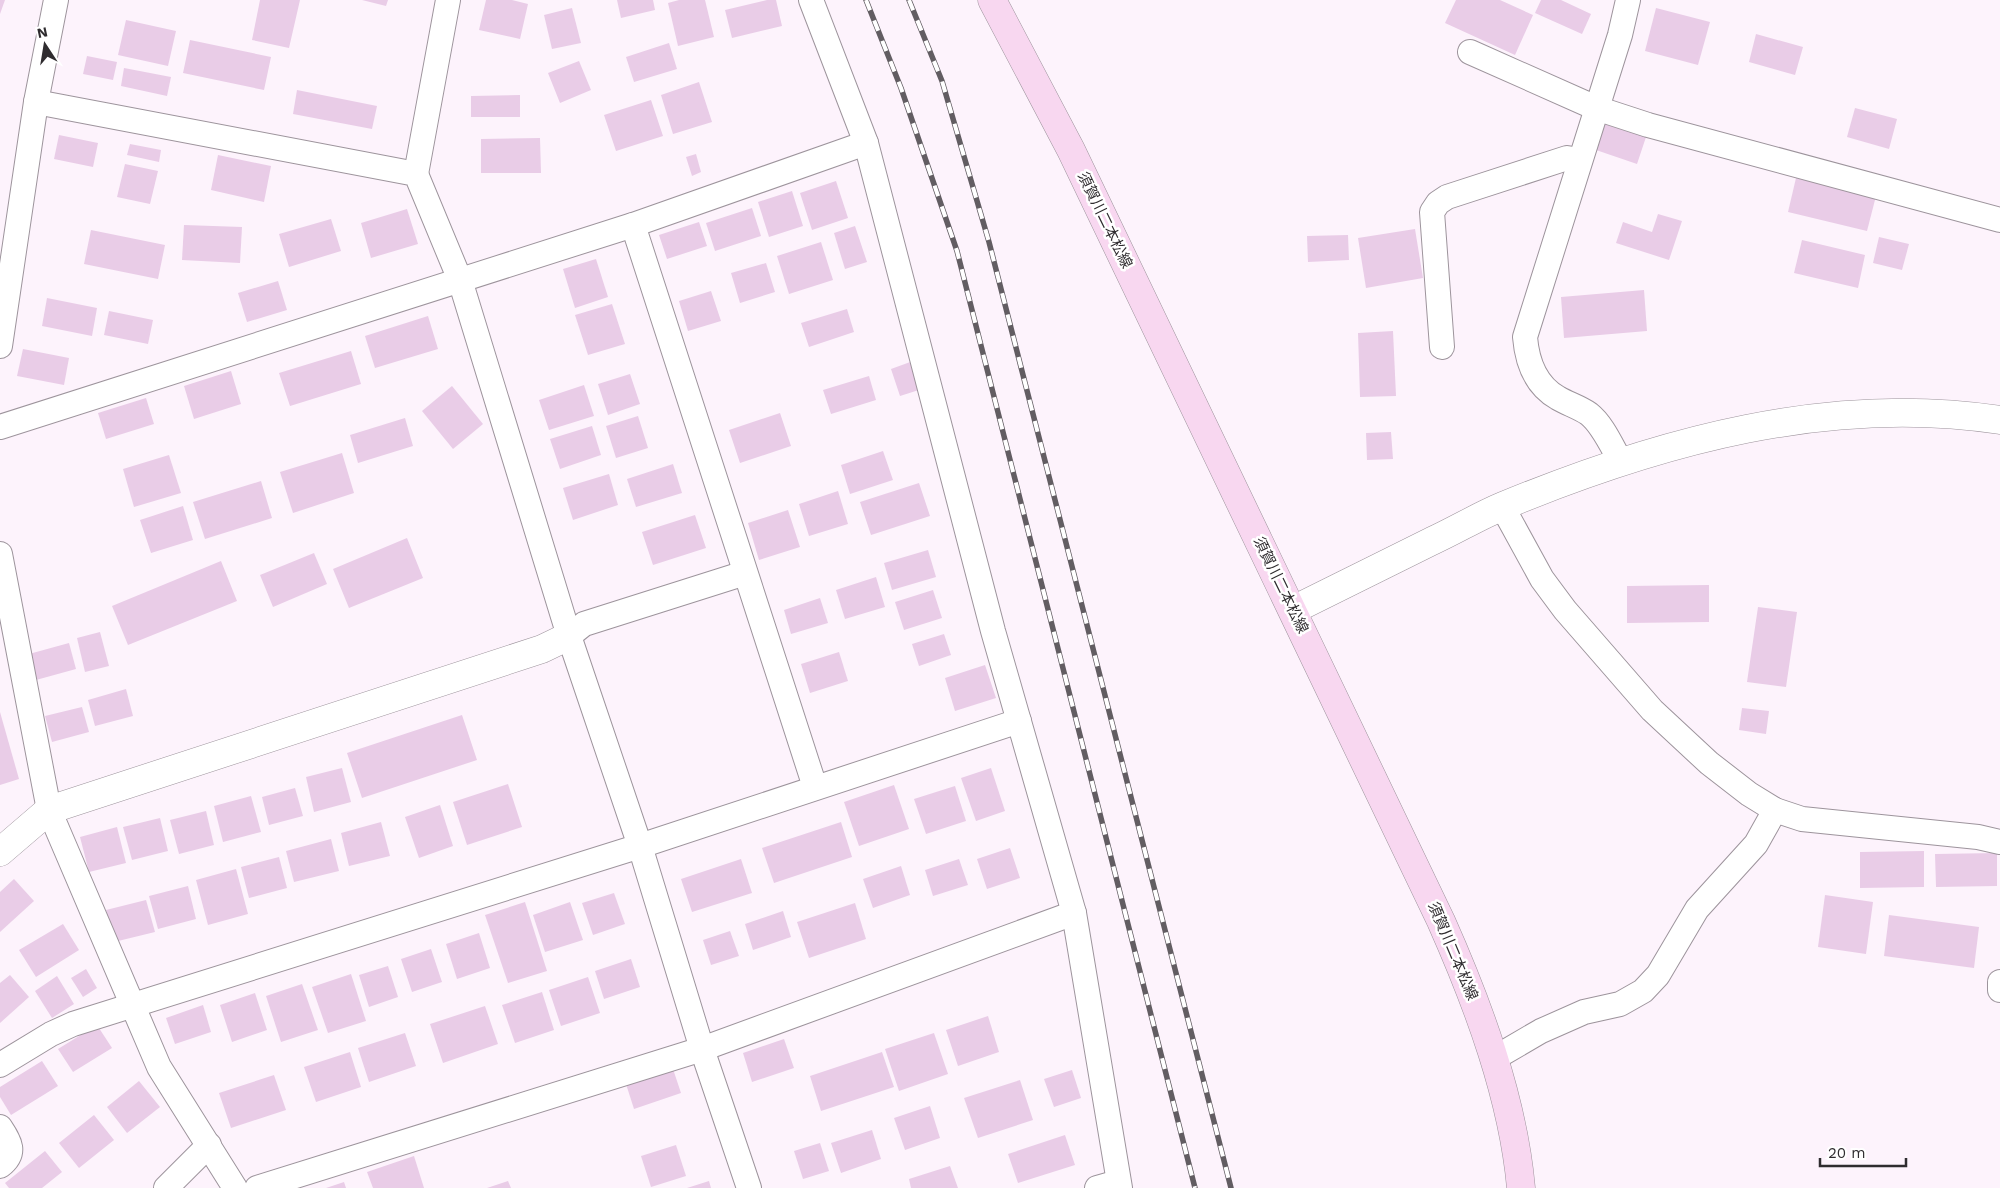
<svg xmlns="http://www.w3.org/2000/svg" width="2000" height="1188" font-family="'Work Sans','Noto Sans JP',sans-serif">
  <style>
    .building { fill: #e9cce7 }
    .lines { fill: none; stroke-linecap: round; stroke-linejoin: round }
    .minor-casing { stroke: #9d949c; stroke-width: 26 }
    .tertiary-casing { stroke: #9d949c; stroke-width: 29 }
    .secondary-casing { stroke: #9d949c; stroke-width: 29 }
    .minor { stroke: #fff; stroke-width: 24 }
    .tertiary { stroke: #fff; stroke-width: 28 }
    .secondary { stroke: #f8d7f0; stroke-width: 28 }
    .rail-casing { stroke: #625d62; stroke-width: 5.5 }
    .rail { stroke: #fff; stroke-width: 4; stroke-dasharray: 11; stroke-linecap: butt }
    .labels { text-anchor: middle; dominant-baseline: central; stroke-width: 5; stroke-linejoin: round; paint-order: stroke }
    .street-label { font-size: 15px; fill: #2f2c2f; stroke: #fff }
  </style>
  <rect width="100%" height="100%" fill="#fdf3fc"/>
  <g class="building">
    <path d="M0 0H5L0 14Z"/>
    <path d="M260 0H300L289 48 252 40Z"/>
    <path d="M362 0H388L386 6Z"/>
    <path d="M486 0H512L528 4 520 39 479 30Z"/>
    <path d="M617 0H653L655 10 621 18Z"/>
    <path d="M679 0H705L714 37 678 46 668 3Z"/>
    <path d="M767 0H776L782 26 732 38 725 10Z"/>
    <path d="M1456 0H1500L1533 15 1515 55 1445 23Z"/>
    <path d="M1541 0H1561L1591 14 1582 34 1535 13Z"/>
    <path d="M572 8 581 43 552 49 544 15Z"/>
    <path d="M1656 8 1710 22 1698 65 1645 51Z"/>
    <path d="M126 20 176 31 168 66 118 55Z"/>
    <path d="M1756 34 1803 47 1795 75 1749 62Z"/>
    <path d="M190 40 271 57 264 90 183 73Z"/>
    <path d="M669 43 677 69 634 82 626 57Z"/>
    <path d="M87 56 117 62 113 80 83 74Z"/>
    <path d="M579 61 591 90 560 103 548 73Z"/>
    <path d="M124 68 171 77 167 96 121 86Z"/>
    <path d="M699 82 712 122 673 134 661 95Z"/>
    <path d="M297 90 377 106 372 129 293 114Z"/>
    <path d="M520 95V117H471V96Z"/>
    <path d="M651 100 663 136 616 151 604 115Z"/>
    <path d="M1855 108 1897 119 1889 149 1847 137Z"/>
    <path d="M1605 124 1646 137 1637 164 1596 150Z"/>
    <path d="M59 135 98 143 93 167 54 159Z"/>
    <path d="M540 138 541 173H481V139Z"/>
    <path d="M130 144 161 150 159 162 127 155Z"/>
    <path d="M696 154 701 172 692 176 686 157Z"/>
    <path d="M218 155 271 166 264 202 211 190Z"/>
    <path d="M125 164 158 171 150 204 117 197Z"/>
    <path d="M1796 178 1876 196 1867 231 1788 212Z"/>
    <path d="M836 181 848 218 812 230 800 193Z"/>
    <path d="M792 191 803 226 769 237 758 202Z"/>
    <path d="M752 208 761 236 715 251 706 223Z"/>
    <path d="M407 209 418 244 371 258 361 223Z"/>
    <path d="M1658 214 1682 221 1669 260 1616 243 1623 222 1652 232Z"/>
    <path d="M331 219 341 251 289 267 279 234Z"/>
    <path d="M699 222 707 246 667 259 659 235Z"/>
    <path d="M184 225 242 227 240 263 182 260Z"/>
    <path d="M855 226 867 262 845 269 834 233Z"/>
    <path d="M1415 229 1423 278 1366 288 1358 238Z"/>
    <path d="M91 230 165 245 158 279 84 264Z"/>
    <path d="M1348 235 1349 260 1308 262 1307 236Z"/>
    <path d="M1879 237 1909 244 1902 270 1873 263Z"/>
    <path d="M1802 240 1865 255 1858 288 1794 273Z"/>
    <path d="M821 242 833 280 789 294 777 256Z"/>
    <path d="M596 259 608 297 575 308 563 269Z"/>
    <path d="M766 263 775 292 740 303 731 273Z"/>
    <path d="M278 281 287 310 247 322 238 293Z"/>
    <path d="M1644 290 1647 331 1564 338 1561 297Z"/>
    <path d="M711 291 721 321 688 331 679 301Z"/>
    <path d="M47 298 97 308 92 336 42 326Z"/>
    <path d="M612 304 625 344 588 355 575 315Z"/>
    <path d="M847 309 854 332 809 347 801 323Z"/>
    <path d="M109 311 153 320 148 344 104 335Z"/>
    <path d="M428 316 438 349 375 368 365 336Z"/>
    <path d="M1393 331 1396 396 1360 397 1358 333Z"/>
    <path d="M23 349 69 358 64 385 17 376Z"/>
    <path d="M351 351 361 384 290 406 279 373Z"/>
    <path d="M913 361 922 389 900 396 891 369Z"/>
    <path d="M231 371 241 404 194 419 184 386Z"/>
    <path d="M630 374 640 404 608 415 598 384Z"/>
    <path d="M869 376 876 400 831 414 823 390Z"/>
    <path d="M584 385 594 416 549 430 539 400Z"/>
    <path d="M452 386 483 424 453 449 422 411Z"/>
    <path d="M146 398 154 424 106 439 98 413Z"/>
    <path d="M780 413 791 446 740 463 729 430Z"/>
    <path d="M638 416 648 448 616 458 606 426Z"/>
    <path d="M405 418 413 446 358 463 350 435Z"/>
    <path d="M592 426 601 455 560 469 550 439Z"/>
    <path d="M1391 432 1393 459 1367 460 1366 433Z"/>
    <path d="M883 451 893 480 850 494 841 465Z"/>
    <path d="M342 453 354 493 293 513 280 472Z"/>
    <path d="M169 455 181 493 134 507 123 469Z"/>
    <path d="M673 464 682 493 636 507 627 479Z"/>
    <path d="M609 474 618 505 573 520 563 488Z"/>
    <path d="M261 481 272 518 205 539 193 502Z"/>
    <path d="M919 483 930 516 871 535 860 502Z"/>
    <path d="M838 491 848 524 809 536 799 504Z"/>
    <path d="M183 506 193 540 151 553 140 520Z"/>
    <path d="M788 510 800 547 759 560 748 523Z"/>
    <path d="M695 515 706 548 653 565 642 532Z"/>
    <path d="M407 538 423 578 349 608 333 569Z"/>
    <path d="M928 550 936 577 892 590 884 563Z"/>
    <path d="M314 553 327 584 273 607 260 575Z"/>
    <path d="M221 561 237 601 128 645 112 606Z"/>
    <path d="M876 577 885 607 845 619 836 590Z"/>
    <path d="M1709 585V622L1627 623V586Z"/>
    <path d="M933 590 942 618 904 630 895 602Z"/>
    <path d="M820 598 828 623 791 634 784 610Z"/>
    <path d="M1758 607 1797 612 1786 687 1747 682Z"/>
    <path d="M100 632 109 666 85 672 77 638Z"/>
    <path d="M944 634 951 655 919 666 912 644Z"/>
    <path d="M69 643 76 669 36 680 29 654Z"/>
    <path d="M839 652 848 681 810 693 801 664Z"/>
    <path d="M985 665 996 698 955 711 945 678Z"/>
    <path d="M126 689 133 716 95 726 88 700Z"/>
    <path d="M82 707 89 732 52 742 45 716Z"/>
    <path d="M1742 708 1769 711 1766 734 1739 730Z"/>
    <path d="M0 712 19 779 0 785Z"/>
    <path d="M462 715 477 760 362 798 347 753Z"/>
    <path d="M342 768 351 802 314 812 306 777Z"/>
    <path d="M991 768 1005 811 976 821 961 778Z"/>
    <path d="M508 784 522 827 467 845 453 802Z"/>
    <path d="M894 785 909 829 859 846 844 802Z"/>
    <path d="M955 786 966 821 926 834 914 799Z"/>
    <path d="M295 788 303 816 269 825 262 797Z"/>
    <path d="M251 796 261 832 223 842 214 806Z"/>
    <path d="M440 805 453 846 419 858 405 817Z"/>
    <path d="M206 811 214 845 179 854 170 820Z"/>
    <path d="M160 818 168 851 132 860 123 827Z"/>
    <path d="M381 822 390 856 349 866 341 833Z"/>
    <path d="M841 822 852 857 774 883 762 848Z"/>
    <path d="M117 827 126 863 89 872 80 837Z"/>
    <path d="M331 839 339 871 294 882 286 851Z"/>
    <path d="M1010 848 1020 878 987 889 977 859Z"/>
    <path d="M1924 851V887L1860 888V852Z"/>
    <path d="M1997 853V886L1936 887 1935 854Z"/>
    <path d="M279 857 287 888 249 898 241 867Z"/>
    <path d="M741 859 752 893 692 912 681 879Z"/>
    <path d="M959 859 968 885 933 896 925 870Z"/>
    <path d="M901 866 910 895 873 908 863 879Z"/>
    <path d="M236 869 248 914 208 925 196 880Z"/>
    <path d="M14 879 34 901 0 932V892Z"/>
    <path d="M188 886 196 919 158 929 149 896Z"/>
    <path d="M614 893 625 924 593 935 582 903Z"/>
    <path d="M1825 895 1873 902 1866 954 1818 947Z"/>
    <path d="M146 900 155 932 114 942 106 910Z"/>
    <path d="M525 902 547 971 508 983 485 915Z"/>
    <path d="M570 902 583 940 545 952 533 915Z"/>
    <path d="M855 903 866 939 809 958 797 922Z"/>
    <path d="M783 911 791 937 753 950 745 924Z"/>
    <path d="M1889 915 1979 927 1974 968 1884 956Z"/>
    <path d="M63 924 79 950 36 977 19 950Z"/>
    <path d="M730 931 739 956 711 965 703 940Z"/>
    <path d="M479 933 490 968 457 979 446 944Z"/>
    <path d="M431 949 442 982 412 992 401 959Z"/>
    <path d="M631 959 640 987 604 999 595 971Z"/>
    <path d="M388 966 398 997 369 1007 359 975Z"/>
    <path d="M86 969 97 988 83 997 71 978Z"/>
    <path d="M351 974 366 1021 328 1033 312 987Z"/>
    <path d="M10 975 29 997 0 1023V983Z"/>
    <path d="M57 976 74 1004 52 1018 35 991Z"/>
    <path d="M588 977 600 1013 561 1026 549 990Z"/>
    <path d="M302 984 318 1030 281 1042 266 996Z"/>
    <path d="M542 992 554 1030 515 1043 502 1005Z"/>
    <path d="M255 993 267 1030 232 1042 220 1005Z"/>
    <path d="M203 1005 211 1032 175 1044 166 1018Z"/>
    <path d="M485 1006 498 1044 443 1063 430 1024Z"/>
    <path d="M988 1016 999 1052 958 1066 946 1030Z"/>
    <path d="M97 1025 112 1048 73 1072 58 1049Z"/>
    <path d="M405 1033 416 1066 369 1082 358 1048Z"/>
    <path d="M934 1033 948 1074 899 1091 885 1049Z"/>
    <path d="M784 1039 794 1068 752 1082 743 1053Z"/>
    <path d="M350 1052 361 1087 316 1102 304 1067Z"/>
    <path d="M882 1052 894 1087 821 1111 810 1076Z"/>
    <path d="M42 1061 58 1086 11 1115 0 1097V1087Z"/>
    <path d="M673 1069 681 1093 634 1109 626 1084Z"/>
    <path d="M1072 1070 1081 1098 1054 1107 1044 1079Z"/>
    <path d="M274 1075 286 1110 231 1128 219 1093Z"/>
    <path d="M1020 1080 1033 1120 978 1138 964 1098Z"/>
    <path d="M139 1081 160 1107 127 1133 107 1107Z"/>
    <path d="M930 1106 940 1138 905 1150 894 1118Z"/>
    <path d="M94 1115 114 1140 79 1168 59 1143Z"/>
    <path d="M872 1130 881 1159 841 1173 831 1143Z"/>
    <path d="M1065 1135 1075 1165 1018 1183 1008 1154Z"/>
    <path d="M820 1143 829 1171 803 1179 794 1151Z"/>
    <path d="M676 1145 686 1176 651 1187 641 1156Z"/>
    <path d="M45 1151 62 1172 42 1188H9L5 1183Z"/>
    <path d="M414 1156 424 1188H373L367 1172Z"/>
    <path d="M950 1166 958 1188H911L909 1179Z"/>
    <path d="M508 1181 511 1188H487Z"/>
    <path d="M709 1181 711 1188H687Z"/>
    <path d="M344 1182 346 1188H326Z"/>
  </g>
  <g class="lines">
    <defs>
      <g id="minor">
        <path d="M811 0 866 143 993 631 1074 913 1120 1188"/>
        <path d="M1470 52 1596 108 1648 125 2000 220"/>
        <path d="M36 102 416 174 460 280 569 636 640 846 702 1049 749 1188"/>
        <path d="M416 174 448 0"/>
        <path d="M633 225 815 787"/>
        <path d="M0 346 36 102 56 0"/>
        <path d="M1442 347 1432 212 1438 203 1447 197 1567 158 1580 160"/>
        <path d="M0 427 633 225 866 143"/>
        <path d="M1621 462C1612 447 1603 425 1589 414 1579 407 1568 404 1558 398 1535 385 1527 361 1525 337L1620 35 1628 0"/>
        <path d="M1502 506 1542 579 1565 610 1652 710 1709 763 1749 794 1775 810 1802 819 1978 837 2000 842"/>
        <path d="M0 554 49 810 159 1067 235 1188"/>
        <path d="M569 636 584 624 745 573"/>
        <path d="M2000 982V990"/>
        <path d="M1493 1059 1541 1031 1584 1012 1620 1004 1643 991 1658 975 1697 909 1756 844 1775 810"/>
        <path d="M0 1065 51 1034 73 1024 640 846 1019 721"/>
        <path d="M0 1127C10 1142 17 1153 0 1166"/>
        <path d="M166 1188 209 1145"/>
        <path d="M257 1188 702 1049 1074 913"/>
        <path d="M1097 1188 1118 1182"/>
      </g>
      <g id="tertiary">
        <path d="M1293 610C1339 587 1386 564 1432 541 1456 530 1479 516 1503 506 1660 441 1830 394 2000 420"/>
        <path d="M0 852 49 810 542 649 569 636"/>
      </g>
      <path id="secondary" d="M992 0 1071 150 1441 921C1478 1004 1513 1098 1521 1188"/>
    </defs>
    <use href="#minor" class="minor-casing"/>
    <use href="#tertiary" class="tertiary-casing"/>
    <use href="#secondary" class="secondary-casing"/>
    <use href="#minor" class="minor"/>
    <use href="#tertiary" class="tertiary"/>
    <use href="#secondary" class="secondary"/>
    <defs>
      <g id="rail">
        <path d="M866 0 901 88 957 251 1195 1188"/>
        <path d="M909 0 942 81 989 242 1231 1188"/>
      </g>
    </defs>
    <use href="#rail" class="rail-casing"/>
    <use href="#rail" class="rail"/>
  </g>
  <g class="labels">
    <g class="street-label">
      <text transform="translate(1105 220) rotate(64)">須賀川二本松線</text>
      <text transform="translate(1281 585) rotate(64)">須賀川二本松線</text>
      <text transform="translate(1453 951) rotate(67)">須賀川二本松線</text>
    </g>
  </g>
  <g transform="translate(45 45) rotate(348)" stroke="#ffffff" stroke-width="4" paint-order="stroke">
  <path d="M0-4L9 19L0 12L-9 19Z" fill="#2f2c2f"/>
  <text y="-8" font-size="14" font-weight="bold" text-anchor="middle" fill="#2f2c2f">N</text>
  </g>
  <path d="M1820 1158v8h86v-8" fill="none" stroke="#2f2c2f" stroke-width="2.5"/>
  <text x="1828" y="1158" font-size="15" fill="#2f2c2f" stroke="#ffffff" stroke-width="4" paint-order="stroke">20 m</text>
</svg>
